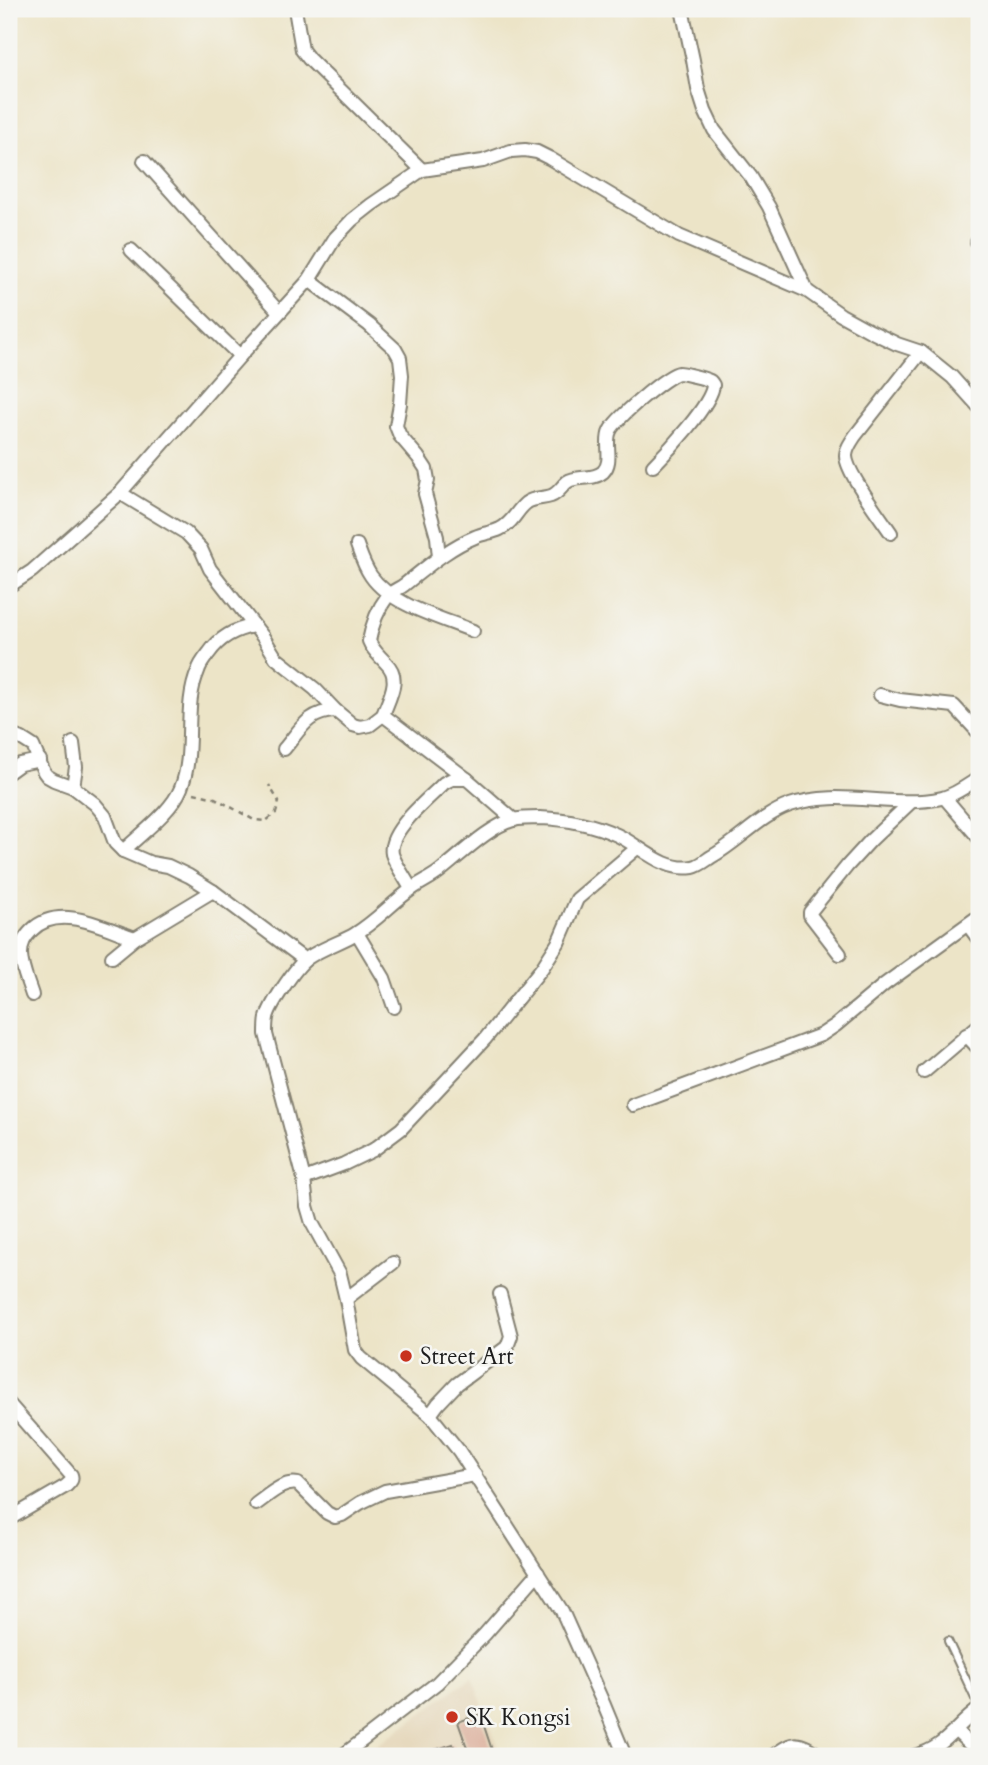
<svg xmlns="http://www.w3.org/2000/svg" width="988" height="1765" font-family="Cardo,serif">
  <style>
    .built { fill: #e4d5b7 }
    .building { fill: #daab96 }
    .lines { fill: none; stroke-linecap: round; stroke-linejoin: round }
    .service-casing { stroke: #848072; stroke-width: 10 }
    .minor-casing { stroke: #848072; stroke-width: 16 }
    .path { stroke: #848072; stroke-width: 2.5; stroke-dasharray: 5 5; stroke-linecap: butt }
    .service { stroke: #fff; stroke-width: 6 }
    .minor { stroke: #fff; stroke-width: 12 }
    .poi-dot { fill: #c8321e; stroke: #f6f6f2; stroke-width: 2.5 }
    .labels { text-anchor: middle; dominant-baseline: central; stroke-width: 5; stroke-linejoin: round; paint-order: stroke }
    .poi-label { font-size: 23px; fill: #1c1c1c; stroke: #f6f6f2; text-anchor: start }
  </style>
  <rect width="100%" height="100%" fill="#f6f6f2"/>
  <filter id="ink" filterUnits="userSpaceOnUse"><feTurbulence type="fractalNoise" baseFrequency=".0143" numOctaves="2"/><feDisplacementMap in="SourceGraphic" scale="14" xChannelSelector="R" yChannelSelector="G"/><feConvolveMatrix kernelMatrix="1 2 1 2 8 2 1 2 1" color-interpolation-filters="sRGB"/></filter>
  <filter id="wash" filterUnits="userSpaceOnUse"><feTurbulence type="fractalNoise" baseFrequency=".00686" numOctaves="4" result="noise"/><feDisplacementMap in="SourceGraphic" scale="28" xChannelSelector="R" yChannelSelector="G"/><feGaussianBlur stdDeviation="1.57" result="paint"/><feColorMatrix in="noise" values="0 0 0 0 0 0 0 0 0 0 0 0 0 0 0 0 0 1.4 0 .05"/><feComposite in="paint" operator="in"/></filter>
  <g filter="url(#wash)">
    <rect width="100%" height="100%" fill="#ece4c7"/>
    <path class="built" d="M472 1677 502 1756H362Z"/>
    <g id="blocks">
      <g class="building">
        <path d="M480 1714 494 1756H470L458 1722Z"/>
        <path d="M453 1744 457 1756H430L428 1752Z"/>
      </g>
    </g>
  </g>
  <g filter="url(#ink)">
    <use href="#blocks" fill-opacity="0" stroke="#848072" stroke-width="2"/>
    <g class="lines">
      <defs>
        <path id="service" d="M948 1641 979 1707"/>
        <g id="minor">
          <path d="M295 9 302 50 309 59 422 170"/>
          <path d="M682 9 693 60 698 89 705 111 714 130 751 177 769 207 807 291 841 315 870 331 897 344 921 352 952 377 979 407"/>
          <path d="M144 161 279 312"/>
          <path d="M977 242 979 246"/>
          <path d="M131 250 240 356"/>
          <path d="M309 280 369 325 395 349 400 358 402 375 400 404 396 426 400 436 418 457 426 469 428 480 425 494 437 537 439 557"/>
          <path d="M120 493 186 533 201 549 210 569 263 637 276 658 315 689 336 711 353 725 360 727 370 725 383 715 467 779 514 820"/>
          <path d="M891 533C881 518 846 472 846 456 846 449 851 442 855 436L921 352"/>
          <path d="M357 545C361 556 364 566 371 576 391 605 441 618 473 631"/>
          <path d="M9 586 32 571 120 493 240 356 309 280 335 238 352 220 371 205 422 170 483 161 511 151 525 150 537 152 549 158 679 236 807 291"/>
          <path d="M880 695 900 700 954 706 979 733"/>
          <path d="M383 715C389 698 402 678 386 663 379 655 373 651 369 641 372 625 377 610 387 597 391 591 399 589 404 585 427 567 448 548 475 537 483 533 492 533 500 529 513 523 516 511 526 503 534 497 542 499 551 496 559 493 561 487 567 482 577 475 593 481 603 472 614 461 604 443 610 431 614 420 668 374 679 373 682 373 708 379 710 381 711 382 712 383 713 385 712 404 667 452 653 466"/>
          <path d="M9 735 22 739 33 746 44 772 47 776 54 780 73 787 95 804 105 816 115 843 123 851 151 863 168 866 189 876 213 891 305 960"/>
          <path d="M73 743 76 767 73 787"/>
          <path d="M284 749C301 729 307 712 336 711"/>
          <path d="M9 772 20 764 40 760"/>
          <path d="M945 798 979 838"/>
          <path d="M123 851C142 833 172 811 181 788 196 750 182 708 198 671 200 664 205 658 209 653 220 637 235 629 254 626"/>
          <path d="M411 889C406 879 395 864 392 854 387 831 430 798 444 783L452 779H467"/>
          <path d="M968 925 979 940"/>
          <path d="M357 933 384 978 394 1007"/>
          <path d="M840 954 810 915V912L848 865 871 840 911 802"/>
          <path d="M112 957 135 938 213 891"/>
          <path d="M32 995C28 982 21 968 21 954 21 943 25 937 32 930 60 903 104 928 135 938"/>
          <path d="M966 1035 979 1049"/>
          <path d="M924 1072 979 1025"/>
          <path d="M633 1105 821 1035 836 1025 885 984 979 916"/>
          <path d="M304 1179 344 1164 373 1150 401 1129 485 1039 542 968 558 943 577 899 637 848"/>
          <path d="M346 1299 393 1263"/>
          <path d="M9 1404 71 1475C73 1480 70 1482 66 1486L9 1519"/>
          <path d="M430 1415 438 1404 457 1384 507 1347 511 1336 500 1294"/>
          <path d="M256 1504C269 1495 283 1481 298 1484L327 1513 335 1517 342 1515 360 1503 385 1491 475 1475"/>
          <path d="M956 1731 979 1753"/>
          <path d="M342 1756 437 1683 485 1634 538 1573"/>
          <path d="M625 1756 604 1705 562 1611 459 1451 430 1415 361 1358 355 1350 346 1299 340 1274 312 1223 307 1206 304 1179 266 1034C266 1029 266 1023 267 1018 269 1006 295 969 304 961 314 951 342 942 355 934 375 922 391 904 409 891 419 883 430 879 440 871 461 855 488 827 513 820 521 818 532 818 540 818 566 819 593 824 617 835 641 846 663 872 693 867 699 866 705 861 711 857 738 842 761 815 790 805 840 788 892 809 942 798 955 795 968 785 979 778"/>
          <path d="M773 1756C795 1740 798 1741 820 1756"/>
          <path d="M914 1756C946 1748 954 1727 979 1709"/>
        </g>
      </defs>
      <use href="#service" class="service-casing"/>
      <use href="#minor" class="minor-casing"/>
      <path class="path" d="M194 793 215 798 254 820 266 821 276 813 279 802 269 785"/>
      <use href="#service" class="service"/>
      <use href="#minor" class="minor"/>
    </g>
  </g>
  <g class="poi-dot">
    <circle cx="406" cy="1356" r="7"/>
    <circle cx="452" cy="1717" r="7"/>
  </g>
  <g class="labels">
    <g class="poi-label">
      <text x="420" y="1356">Street Art</text>
      <text x="466" y="1717">SK Kongsi</text>
    </g>
  </g>
  <rect width="988" height="1765" fill="none" stroke="#f6f6f2" stroke-width="35"/>
</svg>
